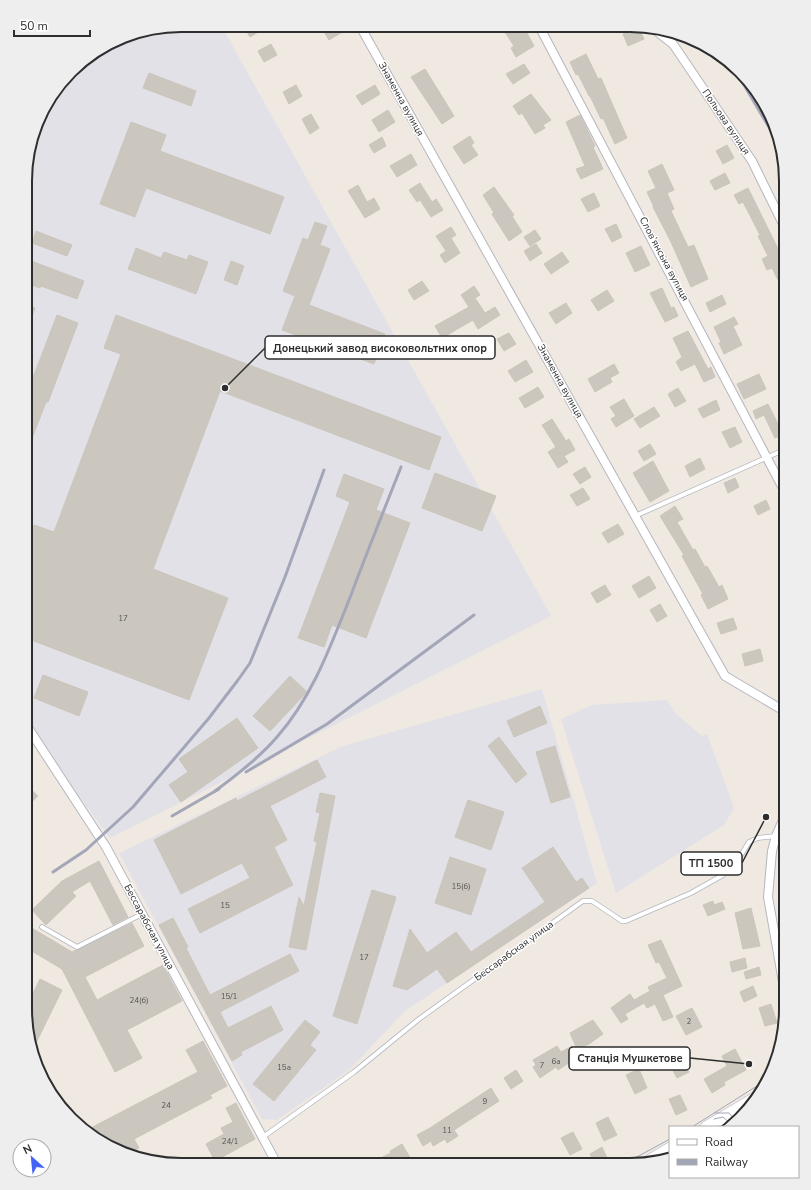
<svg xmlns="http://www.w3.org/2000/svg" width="811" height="1190" font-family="'Nunito Sans',sans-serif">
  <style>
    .industrial { fill: #e3e1e8 }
    .building { fill: #cbc7bf; stroke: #cbc5ba }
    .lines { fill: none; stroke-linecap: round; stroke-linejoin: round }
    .service-casing { stroke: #b4b7c1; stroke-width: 5.5 }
    .minor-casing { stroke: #b4b7c1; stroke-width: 10 }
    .secondary-casing { stroke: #b4b7c1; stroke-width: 12 }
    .service { stroke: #fff; stroke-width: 4 }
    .minor { stroke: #fff; stroke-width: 8 }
    .secondary { stroke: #fff; stroke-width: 11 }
    .tram { stroke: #a3a6b8; stroke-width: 1 }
    .rail { stroke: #a3a6b8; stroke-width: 3 }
    .labels { text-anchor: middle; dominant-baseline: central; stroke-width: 3; stroke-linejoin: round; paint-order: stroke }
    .number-label { font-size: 8px; fill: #555452 }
    .street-label { font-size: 10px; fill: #2e2e2e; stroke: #fff }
    .rim { fill: none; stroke: #2e2e2e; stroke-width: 2 }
    .leader { fill: none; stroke: #2e2e2e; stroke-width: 1.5 }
    .callout-dot { fill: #2e2e2e; stroke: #fff; stroke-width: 1.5 }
    .callout { fill: #fff; stroke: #2e2e2e; stroke-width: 1.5 }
    .callout-label { font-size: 11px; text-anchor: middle; font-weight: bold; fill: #2e2e2e }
  </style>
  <rect width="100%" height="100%" fill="#efe9e1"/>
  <g class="industrial">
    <path d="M181 25H221L551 616 110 838 25 724 26 161 46 103 78 64 131 33Z"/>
    <path d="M542 689 597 883 405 1011 349 1070 277 1120 262 1119 119 853 343 746Z"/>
    <path d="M667 700 676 714 702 736 707 734 734 808 724 825 616 893 561 719 592 705Z"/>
  </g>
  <g class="building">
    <path d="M243 25H270L250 37Z"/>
    <path d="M330 25H341L344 31 329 40 323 30Z"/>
    <path d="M501 26H523L534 46 516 57 511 48 514 46Z"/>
    <path d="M638 27 644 39 628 46 623 34Z"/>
    <path d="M271 44 277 55 264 62 258 51Z"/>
    <path d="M586 54 598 79 601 78 627 138 615 144 603 118 601 119 590 96H589L578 74 576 75 570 62Z"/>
    <path d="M524 64 530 73 513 84 506 74Z"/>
    <path d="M425 69 454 116 442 124 411 77Z"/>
    <path d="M149 73 196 91 191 106 143 88Z"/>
    <path d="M296 85 302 96 289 104 283 92Z"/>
    <path d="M375 85 380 94 362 105 356 96Z"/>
    <path d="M531 94 551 120 543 125 545 128 535 134 522 113 519 115 513 106Z"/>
    <path d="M388 110 395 122 379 132 372 120Z"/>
    <path d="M311 114 319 128 310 134 302 119Z"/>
    <path d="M580 115 595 146 593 147 603 169 581 179 576 169 585 166 566 122Z"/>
    <path d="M131 122 166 135 160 151 284 197 270 234 146 188 135 217 100 204Z"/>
    <path d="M470 136 474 143 471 145 478 155 464 164 453 147Z"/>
    <path d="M382 137 386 146 374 153 369 145Z"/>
    <path d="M727 145 734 158 723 164 716 151Z"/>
    <path d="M411 154 417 165 397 177 390 166Z"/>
    <path d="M662 164 674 190 667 193 674 209 671 211 688 247 694 245 708 279 691 287 671 242 653 207H654L647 192 656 188 648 171Z"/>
    <path d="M725 173 730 183 715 190 710 181Z"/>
    <path d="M420 183 432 202 436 199 443 210 431 217 420 200 417 202 409 190Z"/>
    <path d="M358 185 367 202 374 198 380 209 365 218 348 191Z"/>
    <path d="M494 187 514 215 512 216 522 232 509 241 492 214 494 213 483 195Z"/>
    <path d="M748 188 786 265V296L772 268 767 270 762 259 768 256 758 236 760 235 743 202 739 204 734 195Z"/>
    <path d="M594 193 600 206 588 212 581 199Z"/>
    <path d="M315 222 327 226 320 245 330 249 309 305 385 334 374 364 282 330 295 296 283 291 303 238 308 240Z"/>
    <path d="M616 224 622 237 612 242 605 229Z"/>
    <path d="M451 227 456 235 451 238 460 253 445 263 440 255 446 251 436 236Z"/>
    <path d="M535 230 541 239 530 246 524 237Z"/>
    <path d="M36 231 72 245 67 256 32 243Z"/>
    <path d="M536 244 542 253 530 261 524 251Z"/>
    <path d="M641 246 650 265 635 272 626 253Z"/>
    <path d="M136 248 161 258 164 252 187 260 189 255 208 262 196 294 128 269Z"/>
    <path d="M562 252 569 262 551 274 544 264Z"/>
    <path d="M26 259 84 281 77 299 41 286 40 288 26 283Z"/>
    <path d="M231 261 244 266 237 285 224 280Z"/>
    <path d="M422 281 429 291 414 300 408 290Z"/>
    <path d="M474 286 480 295 475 298 485 313 495 307 500 315 478 329 473 320 442 338 435 326 469 307 461 295Z"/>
    <path d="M662 288 671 308 674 307 678 316 665 322 650 293Z"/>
    <path d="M607 290 614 301 598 311 591 300Z"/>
    <path d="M722 295 726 304 710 312 706 303Z"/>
    <path d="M566 303 572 313 556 324 549 313Z"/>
    <path d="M26 305 35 308 27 330H26Z"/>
    <path d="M57 315 78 323 48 402H46L26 454V396Z"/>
    <path d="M116 315 441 437 429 470 220 391 153 569 228 598 189 700 26 638V547L34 525 54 532 121 354 104 348Z"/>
    <path d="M734 317 738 324 733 326 742 345 724 354 719 343 721 342 714 327Z"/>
    <path d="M688 331 708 369 711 367 715 377 704 382 695 364 681 371 676 362 682 357 673 338Z"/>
    <path d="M509 333 516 344 504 351 497 339Z"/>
    <path d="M526 360 533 372 515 382 508 371Z"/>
    <path d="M614 364 619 373 610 378 612 382 595 392 588 379Z"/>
    <path d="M759 374 766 389 744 399 737 384Z"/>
    <path d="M538 387 544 397 525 408 519 398Z"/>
    <path d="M678 388 686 401 675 407 668 394Z"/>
    <path d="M624 399 634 416 616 427 611 419 616 416 610 407Z"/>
    <path d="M716 400 720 410 703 418 698 409Z"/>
    <path d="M768 404 778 424 786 421V433L775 438 764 415 756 419 753 411Z"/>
    <path d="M654 407 660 416 640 428 634 419Z"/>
    <path d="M552 419 566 441 569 439 575 450 564 456 568 462 558 468 548 452 556 447 542 425Z"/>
    <path d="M735 427 742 442 730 448 722 432Z"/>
    <path d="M650 444 656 454 644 461 638 451Z"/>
    <path d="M700 458 705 469 690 477 685 466Z"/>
    <path d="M653 461 669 491 650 502 633 473Z"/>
    <path d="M585 467 591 477 580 484 573 474Z"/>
    <path d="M435 473 496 496 482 531 422 508Z"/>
    <path d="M344 474 384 489 376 510 410 523 366 638 332 625 324 647 298 638 350 502 336 496Z"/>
    <path d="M735 478 739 487 728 493 724 483Z"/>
    <path d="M583 488 590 499 577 506 570 495Z"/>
    <path d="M766 500 770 509 758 515 754 506Z"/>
    <path d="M675 506 683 519 677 522 693 550 695 549 705 567 707 566 719 587 722 585 728 599 708 609 701 595 703 594 682 556 684 555 660 516Z"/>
    <path d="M618 524 624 534 608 543 602 533Z"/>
    <path d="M649 576 656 588 639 598 632 586Z"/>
    <path d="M605 585 611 595 597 603 591 593Z"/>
    <path d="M660 604 667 616 657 622 650 610Z"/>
    <path d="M733 618 737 629 721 634 717 623Z"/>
    <path d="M760 649 763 661 745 666 742 654Z"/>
    <path d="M43 675 88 692 79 716 34 698Z"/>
    <path d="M290 676 307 692 270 731 253 716Z"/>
    <path d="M540 706 547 723 514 737 507 721Z"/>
    <path d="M237 718 258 748 181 802 169 785 188 772 179 759Z"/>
    <path d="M499 737 527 774 516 783 488 746Z"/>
    <path d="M555 746 570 797 551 803 536 752Z"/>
    <path d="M317 760 326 777 270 806 287 840 274 847 293 885 200 933 188 909 250 878 242 863 181 894 154 840 236 798 237 801Z"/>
    <path d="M25 784 38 796 25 808Z"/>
    <path d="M320 793 335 796 306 950 289 947 299 897 304 906 309 880 317 842 314 841 320 813 316 812Z"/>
    <path d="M468 800 504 812 491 850 455 837Z"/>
    <path d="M553 847 576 882 582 878 589 888 447 983 437 969 407 990 393 986 410 929 427 953 456 932 471 952 545 902 522 868Z"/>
    <path d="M450 857 486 869 471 915 435 903Z"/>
    <path d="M99 861 128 917 113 925 90 881 72 892 76 896 46 925 32 910 62 881Z"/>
    <path d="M372 890 396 897 357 1024 333 1016Z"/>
    <path d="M713 901 714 905 722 902 725 909 708 916 703 905Z"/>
    <path d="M751 908 760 946 743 949 735 913Z"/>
    <path d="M173 918 188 947 186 948 210 995 290 954 299 971 220 1012 228 1028 271 1006 283 1030 241 1052 242 1055 232 1061 159 925Z"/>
    <path d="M132 923 144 946 85 977 97 1000 163 965 182 1001 127 1030 142 1058 115 1072 62 969 25 947V924L72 952Z"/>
    <path d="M661 940 682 986 663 995 673 1017 663 1021 655 1004 647 1008 644 1003 625 1014 628 1019 621 1023 611 1008 630 994 634 1000 650 991 648 987 667 978 659 962 656 963 648 945Z"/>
    <path d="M745 958 747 968 732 972 730 962Z"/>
    <path d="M759 967 761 975 746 979 744 972Z"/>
    <path d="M40 979 62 990 34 1047 25 1010Z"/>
    <path d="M753 986 757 996 744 1002 740 992Z"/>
    <path d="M771 1004 777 1023 765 1026 759 1008Z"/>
    <path d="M692 1008 702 1027 686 1035 676 1016Z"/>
    <path d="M305 1020 320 1032 310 1045 316 1050 274 1101 253 1084Z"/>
    <path d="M593 1020 603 1034 589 1044 577 1049 570 1033Z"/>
    <path d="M203 1041 227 1086 210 1095 212 1098 134 1139 139 1148 127 1154 85 1131 198 1072 186 1050Z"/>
    <path d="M557 1046 561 1052 572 1046 578 1057 558 1070 556 1067 540 1078 533 1067 536 1065 533 1060Z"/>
    <path d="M735 1049 746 1070 724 1082 725 1085 712 1093 704 1079 727 1066 722 1056Z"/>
    <path d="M679 1053 689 1072 677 1078 667 1059Z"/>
    <path d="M639 1069 647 1088 635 1094 626 1075Z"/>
    <path d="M516 1070 523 1081 511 1089 504 1078Z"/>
    <path d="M491 1088 499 1101 454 1130 458 1136 447 1143 445 1139 433 1146 431 1141 423 1146 417 1135 430 1128Z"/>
    <path d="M680 1095 687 1110 676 1115 669 1099Z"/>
    <path d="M236 1103 255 1139 215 1161 206 1144 224 1134 221 1128 233 1122 226 1108Z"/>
    <path d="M608 1117 617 1135 604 1141 596 1123Z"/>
    <path d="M573 1132 582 1149 570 1155 561 1138Z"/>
    <path d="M402 1144 412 1161 406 1164H368L391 1153 390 1151Z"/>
    <path d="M602 1147 607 1158 595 1164 590 1154Z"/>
  </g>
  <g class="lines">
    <defs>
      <g id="service">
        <path d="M635 516 786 449"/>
        <path d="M42 927 77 947 142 914"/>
        <path d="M263 1137 354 1072 419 1019 583 901H592L622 921H626L691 893 723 875 738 860 749 842 758 838 776 836"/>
      </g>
      <g id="minor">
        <path d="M360 26 725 676 786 712"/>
        <path d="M539 26 786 494"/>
        <path d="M650 26 673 44 752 161 786 230"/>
        <path d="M25 723 106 847 277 1164"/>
        <path d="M786 999 768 897 772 851 776 836 786 813"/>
        <path d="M736 1109 740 1118"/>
        <path d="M721 1118 725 1127"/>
      </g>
      <g id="secondary">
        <path d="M706 1127 760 1095"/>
        <path d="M650 1160 670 1148"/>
      </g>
    </defs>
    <use href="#service" class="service-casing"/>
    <use href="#minor" class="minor-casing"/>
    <use href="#secondary" class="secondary-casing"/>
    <use href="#service" class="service"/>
    <use href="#minor" class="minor"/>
    <use href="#secondary" class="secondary"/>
    <g class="tram">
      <path d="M715 1113H729L737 1122"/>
      <path d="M714 1119 723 1117 733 1126"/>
      <path d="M692 1127 768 1079"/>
      <path d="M622 1165 670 1139"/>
    </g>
    <g class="rail">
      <path d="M722 56 734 68"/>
      <path d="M737 73 776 139"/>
      <path d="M246 772 327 724 474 615"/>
      <path d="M215 791C237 775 259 758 277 737 313 696 331 645 351 595 367 552 384 510 401 467"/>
      <path d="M172 816 219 789"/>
      <path d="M53 872 86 850 133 807 209 718 238 680 250 663 285 577 324 470"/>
    </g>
  </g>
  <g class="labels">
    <g class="number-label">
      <text x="123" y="618">17</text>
      <text x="461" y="886">15(б)</text>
      <text x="225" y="905">15</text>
      <text x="364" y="957">17</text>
      <text x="229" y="996">15/1</text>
      <text x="139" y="1000">24(б)</text>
      <text x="689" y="1021">2</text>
      <text x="556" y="1061">6а</text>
      <text x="542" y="1065">7</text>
      <text x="284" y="1067">15а</text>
      <text x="485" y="1101">9</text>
      <text x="166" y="1105">24</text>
      <text x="447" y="1130">11</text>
      <text x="230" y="1141">24/1</text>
    </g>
    <g class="street-label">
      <text transform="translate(401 99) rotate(61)">Знаменна вулиця</text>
      <text transform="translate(726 122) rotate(56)">Польова вулиця</text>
      <text transform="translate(664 259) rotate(62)">Слов’янська вулиця</text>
      <text transform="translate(560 381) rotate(61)">Знаменна вулиця</text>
      <text transform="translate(149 927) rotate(62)">Бессарабская улица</text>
      <text transform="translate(514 951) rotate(-36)">Бессарабская улица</text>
    </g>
  </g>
  <path d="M0 0H811V1190H0ZM181 32H630A149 149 0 0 1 779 181V1009A149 149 0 0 1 630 1158H181A149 149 0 0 1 32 1009V181A149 149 0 0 1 181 32Z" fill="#eee" fill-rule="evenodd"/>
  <path class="rim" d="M181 32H630A149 149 0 0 1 779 181V1009A149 149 0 0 1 630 1158H181A149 149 0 0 1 32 1009V181A149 149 0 0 1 181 32Z"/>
  <path class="leader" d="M225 388L265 348M766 817L742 863M749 1064L690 1058"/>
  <g class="callout-dot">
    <circle cx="225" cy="388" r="4"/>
    <circle cx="766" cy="817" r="4"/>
    <circle cx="749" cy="1064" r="4"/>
  </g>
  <g class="callout">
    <rect x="265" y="336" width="230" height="23" rx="4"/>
    <rect x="681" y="852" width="61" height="23" rx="4"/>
    <rect x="569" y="1047" width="121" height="23" rx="4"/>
  </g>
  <g class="callout-label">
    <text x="380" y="352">Донецький завод високовольтних опор</text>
    <text x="711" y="867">ТП 1500</text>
    <text x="630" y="1062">Станція Мушкетове</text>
  </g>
  <rect x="669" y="1126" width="130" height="52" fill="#ffffff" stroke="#ababab"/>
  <rect x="677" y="1139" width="20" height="6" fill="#ffffff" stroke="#ababab"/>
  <text x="705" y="1146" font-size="12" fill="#2e2e2e">Road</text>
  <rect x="677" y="1159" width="20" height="6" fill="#a3a6b8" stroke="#ababab"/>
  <text x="705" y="1166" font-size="12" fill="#2e2e2e">Railway</text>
  <g transform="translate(32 1158) rotate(333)"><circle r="19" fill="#ffffff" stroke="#ababab"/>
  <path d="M0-3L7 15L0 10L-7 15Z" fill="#4264fb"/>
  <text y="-6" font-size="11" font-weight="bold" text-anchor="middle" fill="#2e2e2e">N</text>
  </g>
  <path d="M14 30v6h76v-6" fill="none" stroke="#2e2e2e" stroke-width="2"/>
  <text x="20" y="30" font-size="12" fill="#2e2e2e" stroke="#ffffff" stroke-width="3" paint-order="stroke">50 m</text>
</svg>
